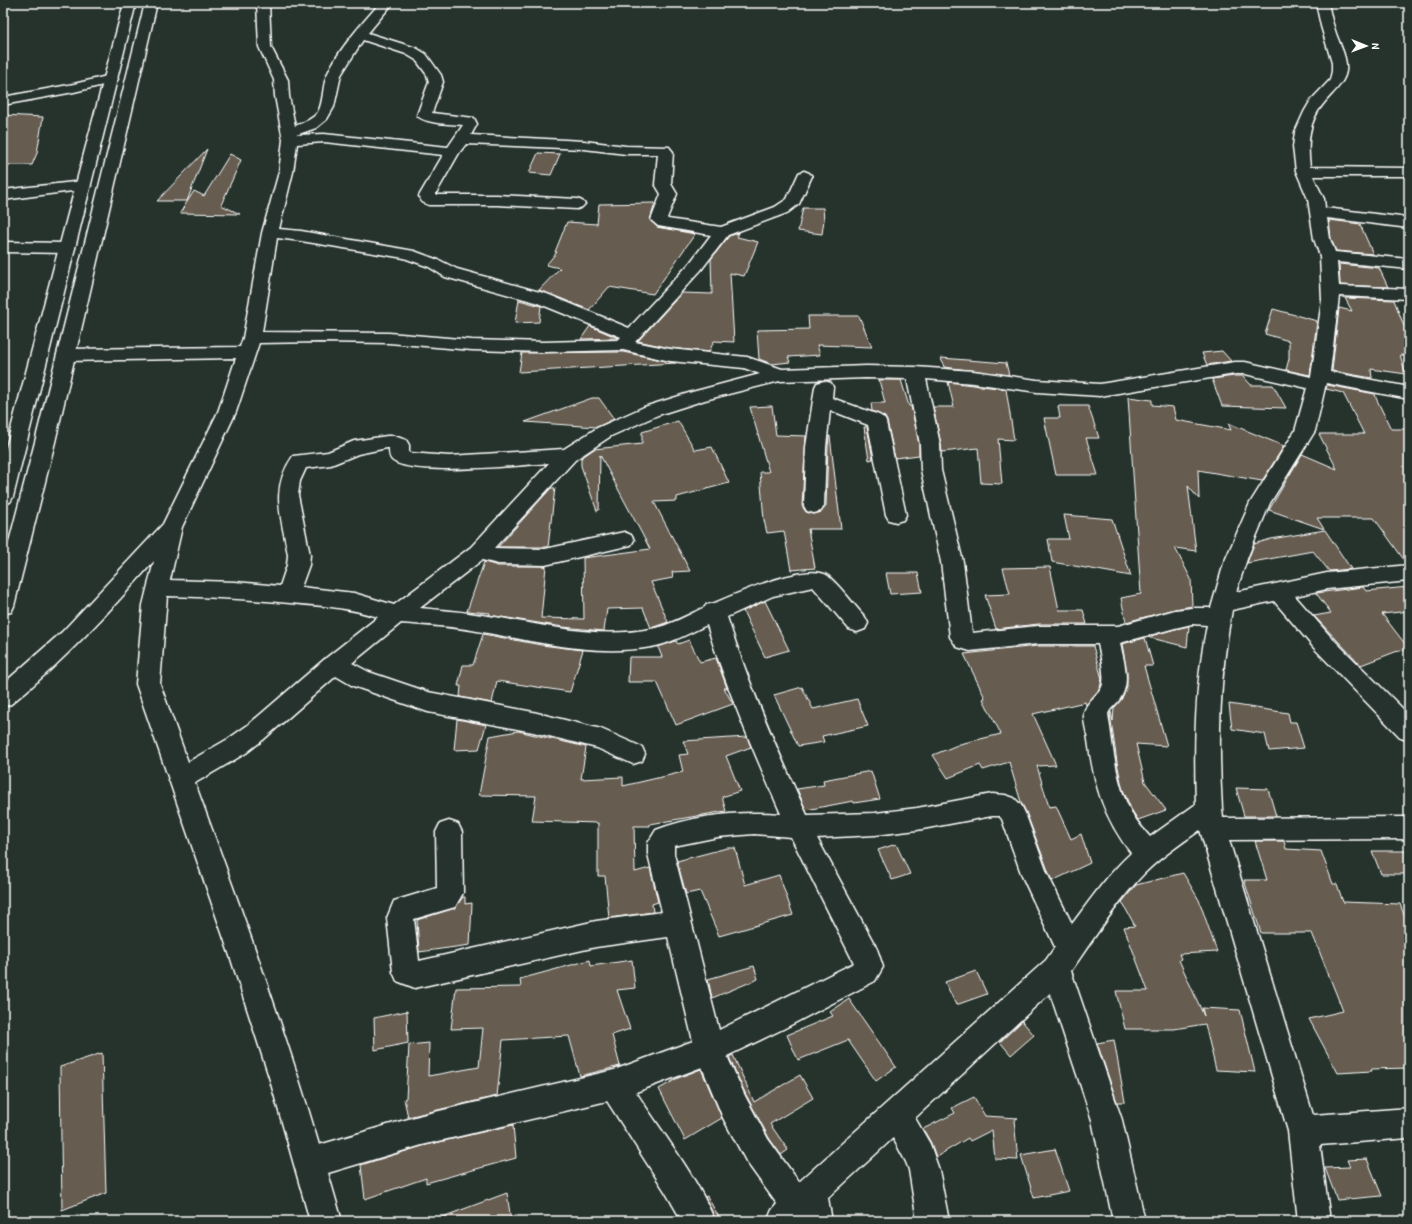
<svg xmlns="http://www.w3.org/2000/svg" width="1412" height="1224" font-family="'Patrick Hand',sans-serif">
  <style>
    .building { fill: #665c50; stroke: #fff }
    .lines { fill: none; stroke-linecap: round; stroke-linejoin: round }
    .minor-casing { stroke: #fff; stroke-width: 3 }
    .tertiary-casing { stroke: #fff; stroke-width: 3 }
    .minor { fill: #26332d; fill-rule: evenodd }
    .tertiary { fill: #26332d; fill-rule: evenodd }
  </style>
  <rect width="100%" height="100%" fill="#26332d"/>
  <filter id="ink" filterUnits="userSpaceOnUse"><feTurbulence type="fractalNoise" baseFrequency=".025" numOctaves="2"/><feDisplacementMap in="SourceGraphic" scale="8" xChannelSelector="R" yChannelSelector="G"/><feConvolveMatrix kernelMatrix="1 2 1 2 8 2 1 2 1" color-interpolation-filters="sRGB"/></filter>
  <g filter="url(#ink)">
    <g class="building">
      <path d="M3 115 43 117 37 153 32 165H3Z"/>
      <path d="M207 149 187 201H157Z"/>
      <path d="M538 153 560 154 551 175 529 173Z"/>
      <path d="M230 154 241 160 221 205 240 214 180 213 194 191 204 196Z"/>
      <path d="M655 203 650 220 657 227 695 234 653 294 609 287 589 310 539 290 560 268 546 265 557 252H555L567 222 597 224 599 204Z"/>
      <path d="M803 208H823L824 220 822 234 798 231Z"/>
      <path d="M1329 220 1360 224 1373 254 1336 251 1331 239Z"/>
      <path d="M739 233 737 237 758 242 744 276 730 273 734 342 714 341 709 352 670 348 638 341 682 293 712 294 711 259 729 236Z"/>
      <path d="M1339 264 1379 268 1388 287 1340 285Z"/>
      <path d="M1345 298 1394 300 1409 339V356L1400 355 1406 374 1371 369 1372 378 1332 371 1339 308 1352 311Z"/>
      <path d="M519 300 541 306 539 322 515 323Z"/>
      <path d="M1273 309 1317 321 1310 375 1286 370 1289 359V341L1265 334Z"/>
      <path d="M808 316H859L872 347 817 345 820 355 788 357 790 362 772 364 759 359 757 330 809 329Z"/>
      <path d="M590 326 618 338 581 339Z"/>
      <path d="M1222 351 1231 361 1207 365 1202 353Z"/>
      <path d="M623 352 676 363 519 372 522 353Z"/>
      <path d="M941 358 1006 363 1009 375 944 367Z"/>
      <path d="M1235 376H1243L1251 385H1273L1286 408 1222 406 1212 379Z"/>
      <path d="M879 380H901L909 406H911L919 444V455L895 458 887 421 885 417 872 411 871 403H885Z"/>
      <path d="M948 382 1006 389 1014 440 998 439 1002 484 981 483 978 448 942 452 941 444 933 407H954Z"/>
      <path d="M1327 385 1375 394 1376 398 1391 429H1409V564H1407L1374 518H1317L1324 529 1269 510 1302 454 1337 469 1319 434H1364L1343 393 1326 389Z"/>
      <path d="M1128 397 1152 400V405L1173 407 1176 420 1231 430 1228 423 1284 446 1262 481 1198 470 1199 499 1188 486 1196 551 1175 548 1191 579 1192 606 1175 609 1126 622 1121 598 1141 594Z"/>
      <path d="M592 398H599L614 419 597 427 525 422Z"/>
      <path d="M772 406 776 435 806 436 802 506 806 512 814 514 821 512 826 506 828 447 829 436H830L841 529H808L815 568 791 570 784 531 767 533 764 520 760 472H769L750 407Z"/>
      <path d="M1058 406H1088L1099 438H1086L1098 475H1056L1044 418H1060Z"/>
      <path d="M678 421 695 450 712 447 729 483 677 497V501L654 502 690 571 672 572 673 578 651 582 668 622 651 628 643 608 607 609 604 631 563 627 489 615 490 613 467 611 484 562 498 566H546L541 618 584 619 583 558 650 549 600 455 599 510 597 511 581 466V458L594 449 642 444V432Z"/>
      <path d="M864 427H867L873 459 869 460Z"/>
      <path d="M551 488H555L548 547H498Z"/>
      <path d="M1064 515 1112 519 1131 576 1052 562 1048 539H1069Z"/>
      <path d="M1325 530 1351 569 1329 571 1313 551 1247 563 1254 544 1271 539Z"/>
      <path d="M1050 567 1059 610H1083L1087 624H1038L996 629 985 595 1010 594 1003 568Z"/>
      <path d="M886 573H918L922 592 890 594Z"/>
      <path d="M1363 587 1366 591 1409 587V611L1382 614 1409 649 1395 652 1361 665 1314 616 1331 613 1316 593Z"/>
      <path d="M765 601 789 650 765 657 743 611Z"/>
      <path d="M1189 626 1187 647 1147 637 1175 629Z"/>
      <path d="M483 634 541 645 583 650 570 692 497 681 492 703 460 697 461 686H458L463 665H473Z"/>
      <path d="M1145 638 1153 666H1144L1167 746 1136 744 1145 782 1166 810 1138 820 1131 809 1122 787 1117 762 1110 714 1111 712 1113 721 1114 708 1121 700 1127 686V672L1122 644Z"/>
      <path d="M689 640 700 662 716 658 727 688H724L733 704 676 725 657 682H628L629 657H662L658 647 676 641 678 644Z"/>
      <path d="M1038 646H1093L1102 679 1100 688 1086 705 1085 702 1033 714 1056 765 1037 766 1049 807 1056 806 1071 839 1081 834 1090 863 1052 881 1026 812 1021 802 1009 762 983 770 980 765 948 778 933 755 960 744 1001 734 983 699 985 698 964 654Z"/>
      <path d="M802 687 813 709 857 699 868 726 822 736 824 742 798 746 774 695Z"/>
      <path d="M1229 704 1288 713 1290 722H1296L1304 748 1269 751 1265 734 1232 729Z"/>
      <path d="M457 719 486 725 479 749 454 750Z"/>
      <path d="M518 731 586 747 581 779 623 777V786L683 772 679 755 688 754 683 741 747 737 751 747 726 756 740 791 722 797 726 811 650 824V826H634L635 872 650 868 658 902 652 904 653 912 609 918 605 876H598V823L532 821 536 796 479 795 490 736Z"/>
      <path d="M871 771 880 799 854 803 853 801 806 810 797 789 824 785 823 780Z"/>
      <path d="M1236 788 1268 789 1276 816H1244Z"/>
      <path d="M1255 841H1284L1286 849 1321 851 1333 884H1337L1343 902 1400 904 1409 928V1068L1371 1069 1372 1071 1338 1073 1309 1019 1343 1011 1312 933H1261L1244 880H1267Z"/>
      <path d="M896 844 910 874 892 880 878 850Z"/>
      <path d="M727 848H735L745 885 779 875 793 915 719 936 700 891 686 894 677 861Z"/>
      <path d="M1372 851H1409V874H1381Z"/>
      <path d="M1183 873 1199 900 1217 952 1179 954 1181 959 1179 960 1204 1016 1202 1008 1240 1010 1255 1072 1216 1070 1205 1024 1174 1029H1125L1116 991H1148L1124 927 1135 926 1122 902 1136 885Z"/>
      <path d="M463 897H465V904L472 903 470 945 419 952 417 920 455 908Z"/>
      <path d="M590 960 591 966 632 960 635 988 617 990 630 1029 612 1035 620 1066 580 1076 569 1036 503 1040 497 1096 408 1117 404 1099 406 1098 409 1045 429 1043 428 1076 479 1067 483 1028 451 1029 456 988 521 987 520 979Z"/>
      <path d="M754 966 758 979 712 998 708 979Z"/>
      <path d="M976 971 987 994 956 1005 945 982Z"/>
      <path d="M849 999 896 1067 876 1081 848 1040 798 1060 787 1035 833 1016 830 1012Z"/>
      <path d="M407 1011 408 1043 375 1050 374 1018Z"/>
      <path d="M1022 1021 1034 1035 1011 1055 1000 1042Z"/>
      <path d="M1114 1040 1125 1102H1117L1097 1043Z"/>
      <path d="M102 1053 106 1193 62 1210 60 1067Z"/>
      <path d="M733 1055 754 1102 800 1075 813 1098 770 1124 788 1150 781 1155 769 1138 746 1095 729 1057Z"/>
      <path d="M701 1069 722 1118 685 1140 659 1089 678 1078Z"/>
      <path d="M974 1097 985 1116 1018 1118 1014 1120 1018 1160 995 1159 992 1130 970 1141 968 1138 936 1157 931 1143 923 1129 955 1113 952 1108Z"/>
      <path d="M513 1125 516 1158 426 1183V1178L365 1199 361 1165 422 1146Z"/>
      <path d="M1055 1149 1069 1191 1034 1198 1021 1155Z"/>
      <path d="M1367 1159 1382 1196 1337 1200 1325 1168 1350 1167 1347 1160Z"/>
      <path d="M507 1193 511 1221H438L437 1219Z"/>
      <path d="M707 1196 721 1221H716L705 1197Z"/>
    </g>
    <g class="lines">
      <defs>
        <g id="minor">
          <path d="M257 3H269L271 47 288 80 289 96 295 126C303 123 313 119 318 112 324 101 322 87 327 75 339 48 361 25 380 3H393L368 33 416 48 426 54 441 75 443 82 432 113 474 118 477 124 471 135 584 141 626 146 669 147 673 152 671 184 677 194 667 218 668 219 721 227 775 207 787 199 799 173 804 171 809 173 812 176 799 204 787 213 728 235 701 270 635 342 670 349 747 357 782 369 866 366 915 367 973 371 1037 380 1100 384 1235 362H1245L1311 377 1322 300 1320 256 1314 239 1308 199 1296 171 1293 147 1295 132 1304 112 1311 100 1330 80 1332 71V63L1321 26 1316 3H1328C1330 11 1331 19 1334 27 1337 40 1348 57 1346 71 1344 84 1332 93 1324 103 1308 121 1307 144 1310 167L1409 168V176H1313L1324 199 1325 208 1409 218V228L1327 218 1330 239 1335 252 1409 259V269L1337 262 1339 286 1409 289V299L1339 296 1330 372 1409 387V399L1326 383 1315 431 1270 503 1248 556 1236 592 1327 573 1409 565V581L1327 589 1295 596 1330 636 1409 715V741L1401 738 1314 648 1274 601 1232 610C1219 677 1218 741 1222 809L1223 818 1409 817V839L1229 840 1313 1115 1409 1108V1138L1320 1145 1330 1221H1298L1288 1131 1200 830C1179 845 1156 860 1138 880 1113 908 1092 941 1071 971L1122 1120 1145 1221H1113L1092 1120 1050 993 915 1118 930 1144 939 1170 949 1221H917L909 1170 906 1162 893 1138 828 1198 832 1221H767L772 1210 777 1204 746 1161 723 1118 702 1067 636 1092C663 1134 696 1175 715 1221H682L666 1193 607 1101 422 1145 328 1173 342 1221H310L270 1080 231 959 136 684 143 605 154 561C109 612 64 661 11 704L3 707V684L62 632 163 524 218 412 236 358 66 361 60 359 57 355 60 351 66 349 240 347 243 338 262 233 279 172 283 140 275 96 274 80 259 47ZM363 40 406 54 416 60 427 75 429 82 417 115C423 124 451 124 463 125L448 147 324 134 296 135 316 128 327 119 334 107 341 75ZM324 142 443 155 419 196 422 202 429 205H497L577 209 582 207 585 204 582 201 577 199 497 195H435L459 153 466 144 584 149 626 154H658L655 184 661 194 651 220 658 226 711 235 689 264 629 328 547 294 457 269 441 261 414 251 301 231 279 229 293 172 297 144ZM277 238 301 241 404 258 429 267 445 277 535 302 621 337 618 340 543 342 472 340 389 333 262 332ZM320 342 389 343 472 350 543 352 623 350 670 361 744 368 760 374 692 392 644 407 597 428 564 449 449 456 409 453V445L406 440 394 436H387L354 441 328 452 293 456C269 490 282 518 288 555L287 565 280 586 235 582 170 580 182 527 236 412 259 343ZM1235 374H1245L1307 388 1295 431 1250 503 1224 563 1211 608H1192L1175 610 1118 626H1038L972 633 963 562 941 470 940 444 926 379 973 383 1037 392 1100 396ZM866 378 907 379 920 444 921 470 941 562 950 637 957 647 970 651 1038 644H1098C1100 654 1107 680 1101 689 1096 697 1086 702 1084 713 1083 721 1087 732 1088 740 1094 784 1103 817 1131 853 1108 874 1091 899 1072 924L1047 873 1025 813 1021 805 1014 798 1005 795 992 794 917 808 875 813 807 815C777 750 749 685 727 617L773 596 813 587 849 629 857 632 865 629 868 623 865 617C854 605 840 586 828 576 809 561 736 594 715 603L706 605 705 607C688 615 669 626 651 629 592 640 533 622 475 614 457 611 439 610 420 608L482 560 498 564 545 565 631 545 634 540 631 535 624 532 545 549 494 548 575 460 611 436 658 415 705 400 780 381ZM387 448H389C389 452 389 457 392 460 409 477 523 465 549 463L471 547 394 605 354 593 301 587 309 565 310 555 298 495 300 481 306 468 331 465 358 454ZM167 596C208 597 249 599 290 603 322 606 347 607 378 617L326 658 248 725 228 739 188 762 160 684ZM401 623C426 625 452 626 477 631 534 641 592 657 651 647 670 644 689 633 707 625 727 690 754 752 781 814 738 811 696 815 656 830L648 843V854L662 912 596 921 419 961 414 919 455 907 463 893 462 832 458 824 449 821 440 824 436 832 437 888 394 901 387 918 393 972 397 981 415 988 596 947 668 937 693 1041 614 1070 422 1115 319 1145C283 1023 239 903 195 783L246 753 264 739 336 676 353 686 428 712 533 732 597 748 633 764 642 761 645 754 642 747 601 729 533 712 428 692 369 672 352 663ZM1192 624 1207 625C1195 684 1194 744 1196 804L1150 837C1143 829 1135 820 1130 810 1115 781 1113 745 1108 714 1110 708 1116 705 1120 699 1131 682 1124 662 1120 643L1175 628ZM992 816H999L1002 819 1022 876 1055 947 1046 960 799 1182 768 1139 745 1096 727 1056 783 1029 875 981 883 967 877 949 817 838 875 835 917 830ZM754 834 791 837 854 963 719 1030 674 854V846L718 837Z"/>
          <path d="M111 75 116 76 118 79 116 82 74 92 3 105V97L74 84Z"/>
          <path d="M83 181 88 183 91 186 88 189 3 200V190Z"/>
          <path d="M3 242 67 243 73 245 75 248 73 251 67 253 3 252Z"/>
          <path d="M824 381 831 383 833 387 832 398 879 415 884 418 886 422 906 515 903 520 896 522 889 520 886 515 868 425 830 410 826 447 824 506 821 511 814 513 807 511 804 506 806 447 815 387 817 383Z"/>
        </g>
        <g id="tertiary">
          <path d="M124 3H136L13 497 10 502 3 504V459Z"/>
          <path d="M145 3H157L55 442 14 606 11 612 3 614V565L35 442Z"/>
        </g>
      </defs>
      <use href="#minor" class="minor-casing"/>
      <use href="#tertiary" class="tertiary-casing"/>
      <use href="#minor" class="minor"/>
      <use href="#tertiary" class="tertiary"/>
    </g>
  </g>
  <rect width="1412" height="1224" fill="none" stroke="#26332d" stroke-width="16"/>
  <rect x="8" y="8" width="1396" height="1208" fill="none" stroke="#fff" stroke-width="1.5" filter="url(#ink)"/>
  <g transform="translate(1366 46) rotate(91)" stroke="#26332d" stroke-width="3" paint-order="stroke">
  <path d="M0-3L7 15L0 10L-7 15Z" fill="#ffffff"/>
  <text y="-6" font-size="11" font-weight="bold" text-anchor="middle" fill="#ffffff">N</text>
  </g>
</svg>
